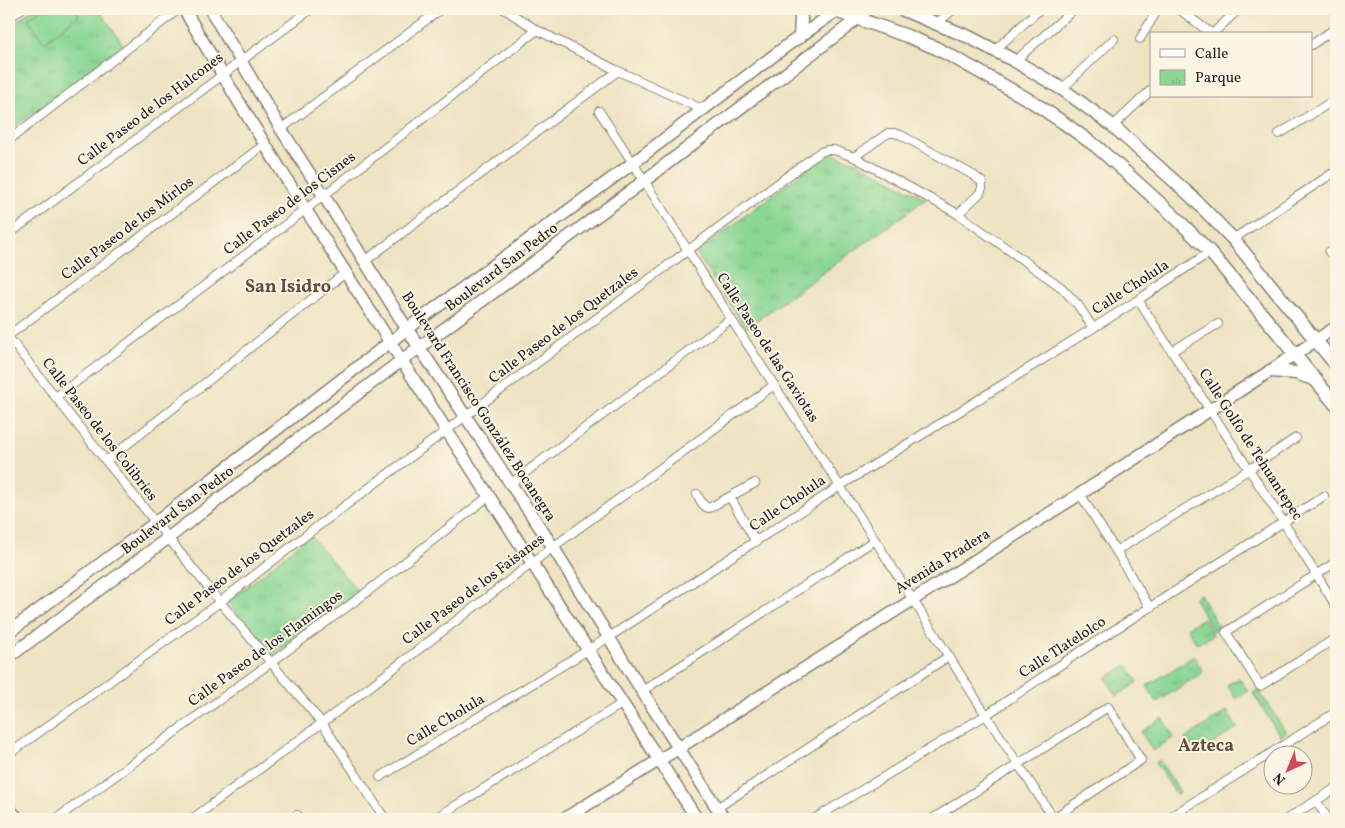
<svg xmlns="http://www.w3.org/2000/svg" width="1345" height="828" font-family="Vollkorn,serif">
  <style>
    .park { fill: url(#park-tufts); stroke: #547a58 }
    .garden { fill: #8cd794; stroke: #547a58 }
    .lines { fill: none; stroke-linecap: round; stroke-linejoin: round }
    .street-casing { stroke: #85806f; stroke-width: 10 }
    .secondary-casing { stroke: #85806f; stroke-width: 14 }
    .primary-casing { stroke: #85806f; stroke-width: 15 }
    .street { stroke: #fff; stroke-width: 8 }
    .secondary { stroke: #fff; stroke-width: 11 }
    .primary { stroke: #fff; stroke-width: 12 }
    .labels { text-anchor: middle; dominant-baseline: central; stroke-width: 4; stroke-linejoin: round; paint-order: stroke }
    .street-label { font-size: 15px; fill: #1c1c1c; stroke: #fcf5e5 }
    .quarter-label { font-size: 18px; font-weight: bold; fill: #624c3b; stroke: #fcf5e5 }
  </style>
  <defs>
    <pattern id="park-tufts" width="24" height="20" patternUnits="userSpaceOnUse" patternTransform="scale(1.25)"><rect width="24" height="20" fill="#8cd794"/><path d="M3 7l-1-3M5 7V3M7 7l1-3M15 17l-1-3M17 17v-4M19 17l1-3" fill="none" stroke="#78b87f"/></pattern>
  </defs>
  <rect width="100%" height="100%" fill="#fcf5e5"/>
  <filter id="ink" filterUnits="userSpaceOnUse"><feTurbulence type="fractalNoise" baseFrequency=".02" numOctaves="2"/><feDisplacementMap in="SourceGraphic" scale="10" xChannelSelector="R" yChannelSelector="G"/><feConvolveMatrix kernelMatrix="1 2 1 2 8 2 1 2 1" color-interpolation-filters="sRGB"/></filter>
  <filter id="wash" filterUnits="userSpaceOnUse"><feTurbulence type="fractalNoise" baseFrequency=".0096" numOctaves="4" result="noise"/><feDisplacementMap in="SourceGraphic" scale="20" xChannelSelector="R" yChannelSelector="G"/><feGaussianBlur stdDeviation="1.12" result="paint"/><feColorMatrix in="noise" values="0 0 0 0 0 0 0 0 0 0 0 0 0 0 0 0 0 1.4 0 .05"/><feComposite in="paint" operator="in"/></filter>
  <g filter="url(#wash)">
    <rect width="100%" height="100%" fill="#eee3c2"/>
    <g class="park">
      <path d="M33 9H98L125 47 9 131V27Z"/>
      <path d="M828 153 856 162 926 199 746 328 696 253Z"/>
      <path d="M310 535 359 593 271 656 228 602Z"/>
      <path d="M1200 594 1219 628 1213 631 1194 598Z"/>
      <path d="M1203 618 1213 635 1197 644 1187 628Z"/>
      <path d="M1194 656 1203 672 1157 702 1147 686Z"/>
      <path d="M1127 665 1138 682 1117 696 1106 678Z"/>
      <path d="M1239 678 1248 691 1236 699 1227 685Z"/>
      <path d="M1258 689 1286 733 1280 736 1253 693Z"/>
      <path d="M1227 711 1237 728 1196 755 1185 739Z"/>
      <path d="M1162 718 1174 737 1153 751 1141 732Z"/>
      <path d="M1159 760 1180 792 1177 795 1155 763Z"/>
    </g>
    <path class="garden" d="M42 9H75L79 15 44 42 28 19Z"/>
  </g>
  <g filter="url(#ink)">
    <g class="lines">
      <defs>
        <g id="street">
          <path d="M504 9 537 30 618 71 704 110"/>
          <path d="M1179 9 1212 34"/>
          <path d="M9 18 21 9"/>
          <path d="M937 23 954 9"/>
          <path d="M1212 34 1239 9"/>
          <path d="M1140 39 1158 9"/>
          <path d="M1311 45 1336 28"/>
          <path d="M995 50 1040 9"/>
          <path d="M1015 61 1072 11"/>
          <path d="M1062 89 1114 39"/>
          <path d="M599 111 633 163 731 319 875 540 986 715 1054 819"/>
          <path d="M1113 126 1151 90"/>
          <path d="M281 129 441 9"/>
          <path d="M1279 134 1336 99"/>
          <path d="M9 140 179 9"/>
          <path d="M854 157 888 133H894L901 135 973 175 982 182V188L980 193 958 214"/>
          <path d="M9 234 311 9"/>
          <path d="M1233 239 1336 171"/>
          <path d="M1329 252 1336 248"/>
          <path d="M365 261 618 71"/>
          <path d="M1138 300 1284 523 1336 606"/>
          <path d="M9 335 264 145"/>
          <path d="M9 338 106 461 220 602 322 723 385 819"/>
          <path d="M1172 351 1218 324"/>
          <path d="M56 397 305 210 537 30"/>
          <path d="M106 461 345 273"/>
          <path d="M510 484 731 319"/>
          <path d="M697 494C700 499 702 507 709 508L755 483"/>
          <path d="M1080 494 1116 551 1150 608"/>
          <path d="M730 497 756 542"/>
          <path d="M1116 551 1248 470 1296 438"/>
          <path d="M1336 562 1226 632 1260 686 1336 638"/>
          <path d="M642 691 875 540"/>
          <path d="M9 754 220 602 314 529 820 152 827 150H834L854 157 958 214 1061 287 1078 305 1093 328"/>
          <path d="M380 777 609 637 840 486 1138 300 1210 252"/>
          <path d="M1316 801 1328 819"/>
          <path d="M717 808 949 656"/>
          <path d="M297 815 300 819"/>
          <path d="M56 819 362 596 489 496"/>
          <path d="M192 819 322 723 553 547 774 385"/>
          <path d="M434 819 623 703"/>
          <path d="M814 819 986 715 1075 655 1324 496"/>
          <path d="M932 819 1108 707 1141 760 1052 819"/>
          <path d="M1167 819 1336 712"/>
          <path d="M1287 819 1336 788"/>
        </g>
        <g id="secondary">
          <path d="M184 9C253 129 328 245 402 361 500 514 600 666 697 819"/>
          <path d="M210 9 281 129 324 196 407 329 553 547 642 691 724 819"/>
          <path d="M9 632 155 523 407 329 633 163 785 47 839 9"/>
          <path d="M9 657 168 538 402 360 644 181 847 27 868 9"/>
          <path d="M564 819 669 754 1080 494 1270 371 1336 327"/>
        </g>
        <g id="primary">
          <path d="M830 9 907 36 936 48 962 62 1031 101 1064 123 1097 147 1131 177 1173 215 1210 252 1282 338 1295 355 1336 405"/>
          <path d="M901 9 969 37 1015 61 1062 89 1113 126 1192 197 1233 239 1336 365"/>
          <path d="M800 37 801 20 800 9"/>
          <path d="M1270 371 1296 373 1316 380"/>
          <path d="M9 810 18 819"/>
        </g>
      </defs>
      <use href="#street" class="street-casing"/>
      <use href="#secondary" class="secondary-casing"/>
      <use href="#primary" class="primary-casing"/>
      <use href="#street" class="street"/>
      <use href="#secondary" class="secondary"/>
      <use href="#primary" class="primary"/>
    </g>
  </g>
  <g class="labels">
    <g class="street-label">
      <text transform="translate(151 110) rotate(-37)">Calle Paseo de los Halcones</text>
      <text transform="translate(290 204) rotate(-37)">Calle Paseo de los Cisnes</text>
      <text transform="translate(128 229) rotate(-37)">Calle Paseo de los Mirlos</text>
      <text transform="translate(502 268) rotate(-37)">Boulevard San Pedro</text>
      <text transform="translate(1131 288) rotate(-33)">Calle Cholula</text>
      <text transform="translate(564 326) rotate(-37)">Calle Paseo de los Quetzales</text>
      <text transform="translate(767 348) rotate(57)">Calle Paseo de las Gaviotas</text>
      <text transform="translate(478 407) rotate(57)">Boulevard Francisco González Bocanegra</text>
      <text transform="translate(99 430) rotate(52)">Calle Paseo de los Colibríes</text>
      <text transform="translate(1250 445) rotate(57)">Calle Golfo de Tehuantepec</text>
      <text transform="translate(788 504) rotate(-34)">Calle Cholula</text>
      <text transform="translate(178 511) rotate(-37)">Boulevard San Pedro</text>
      <text transform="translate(943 562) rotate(-32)">Avenida Pradera</text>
      <text transform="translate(240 568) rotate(-37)">Calle Paseo de los Quetzales</text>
      <text transform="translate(474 590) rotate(-37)">Calle Paseo de los Faisanes</text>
      <text transform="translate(1063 648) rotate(-33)">Calle Tlatelolco</text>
      <text transform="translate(266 649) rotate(-36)">Calle Paseo de los Flamingos</text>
      <text transform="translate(446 721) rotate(-31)">Calle Cholula</text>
    </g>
    <g class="quarter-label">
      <text x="288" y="287">San Isidro</text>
      <text x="1206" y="746">Azteca</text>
    </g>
  </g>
  <rect width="1345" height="828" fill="none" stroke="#fcf5e5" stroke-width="30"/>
  <rect x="1150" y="32" width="162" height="65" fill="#fcf5e5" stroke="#a29e95"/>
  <rect x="1160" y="49" width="25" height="8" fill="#ffffff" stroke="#a29e95"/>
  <text x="1195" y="58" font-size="15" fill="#1c1c1c">Calle</text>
  <rect x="1160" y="70" width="25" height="15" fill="url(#park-tufts)" stroke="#a29e95"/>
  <text x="1195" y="82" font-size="15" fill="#1c1c1c">Parque</text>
  <g transform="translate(1288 770) rotate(224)"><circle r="24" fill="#fcf5e5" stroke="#a29e95"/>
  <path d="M0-4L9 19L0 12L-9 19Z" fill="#d1495b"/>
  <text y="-8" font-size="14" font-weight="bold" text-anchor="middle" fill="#1c1c1c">N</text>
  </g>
</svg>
